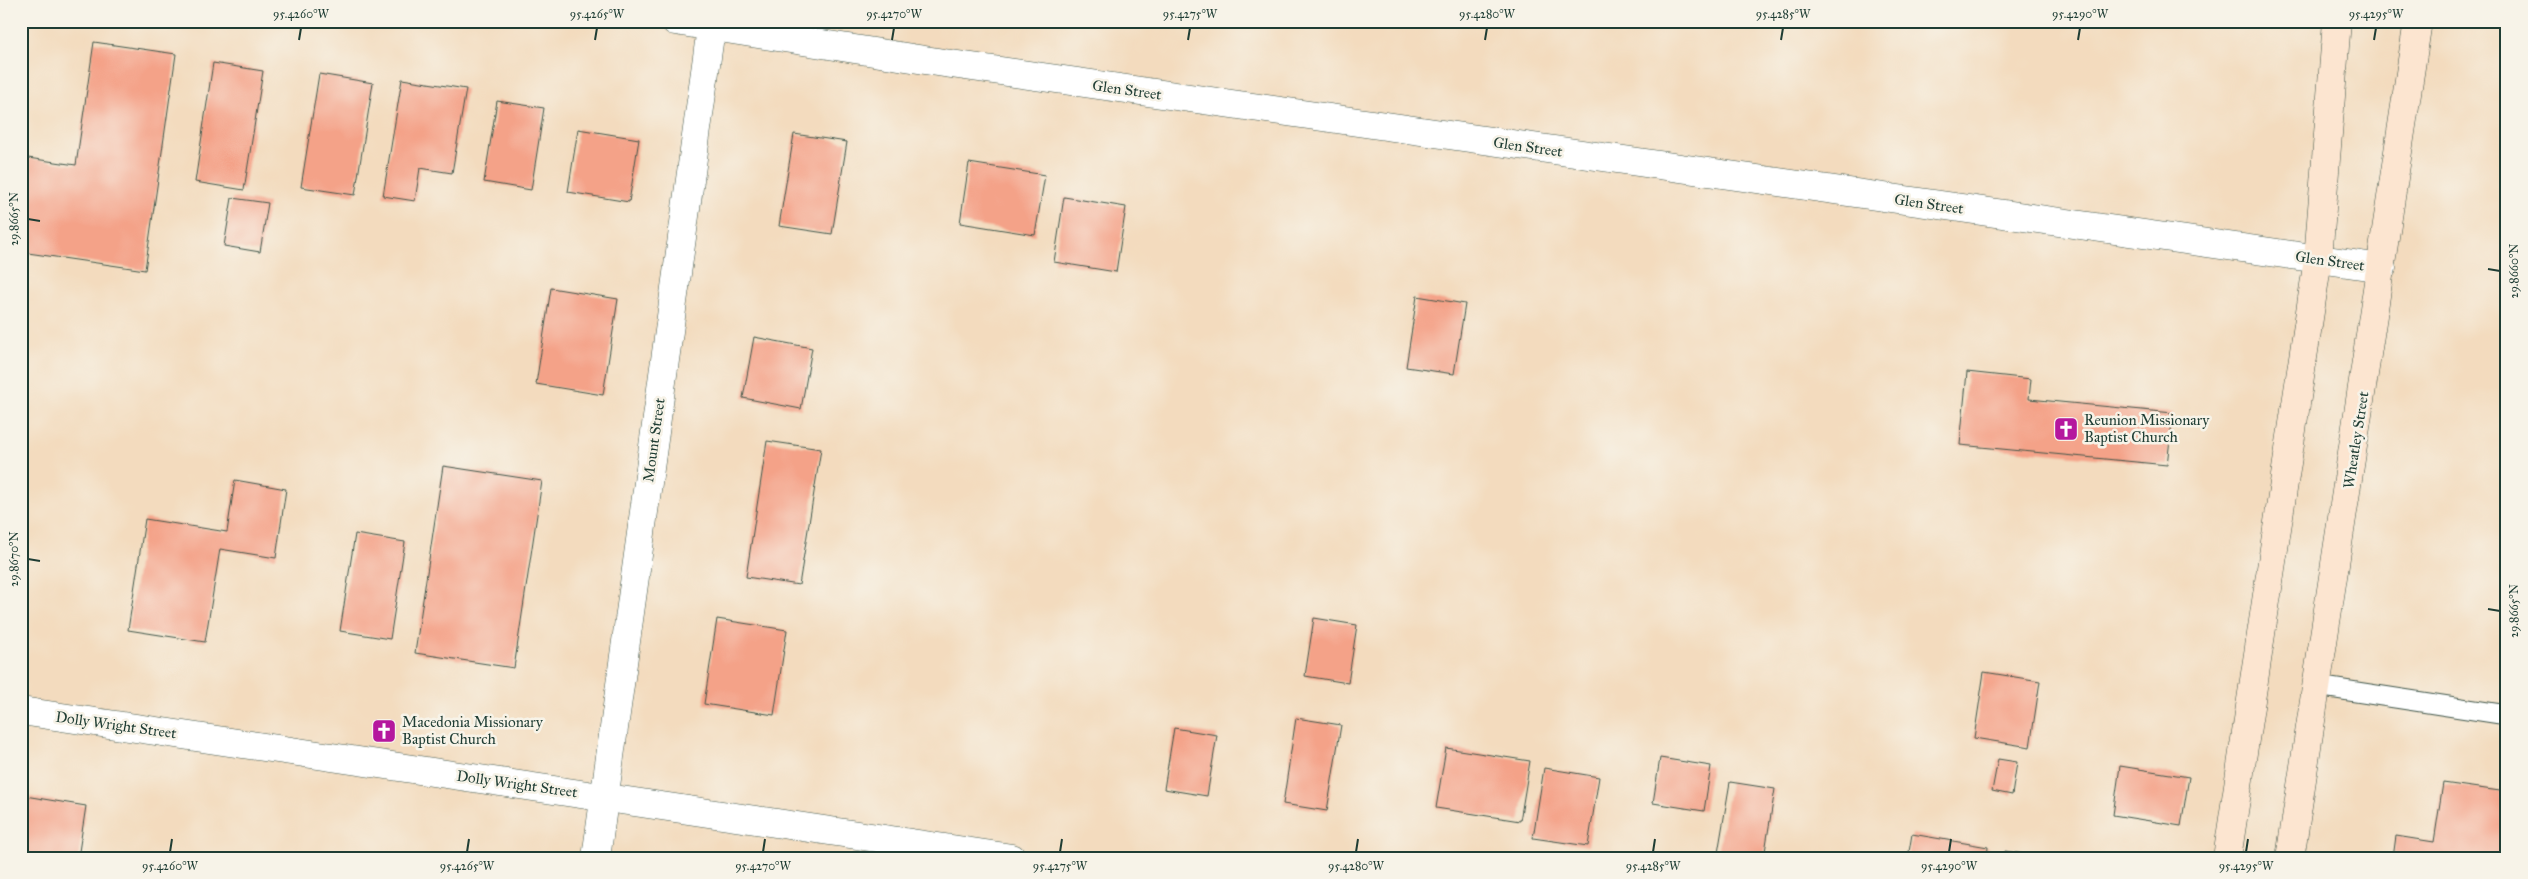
<svg xmlns="http://www.w3.org/2000/svg" width="2528" height="879" font-family="'IM FELL Great Primer',serif">
  <style>
    .building { fill: #f4a288 }
    .lines { fill: none; stroke-linecap: round; stroke-linejoin: round }
    .service-casing { stroke: #3f5549; stroke-width: 21 }
    .minor-casing { stroke: #3f5549; stroke-width: 29 }
    .tertiary-casing { stroke: #3f5549; stroke-width: 29 }
    .secondary-casing { stroke: #3f5549; stroke-width: 29 }
    .service { stroke: #fff; stroke-width: 19 }
    .minor { stroke: #fff; stroke-width: 28 }
    .tertiary { stroke: #fff; stroke-width: 28 }
    .secondary { stroke: #fce5d0; stroke-width: 28 }
    .ticks { fill: none; stroke: #1f3d34; stroke-width: 2 }
    .labels { text-anchor: middle; dominant-baseline: central; stroke-width: 5; stroke-linejoin: round; paint-order: stroke }
    .street-label { font-size: 15px; fill: #1f3d34; stroke: #f7f3e8 }
    .poi-label { font-size: 15px; fill: #1f3d34; stroke: #f7f3e8; text-anchor: start }
    .neatline { fill: none; stroke: #1f3d34; stroke-width: 2 }
    .ticks-label { font-size: 12px; text-anchor: middle; fill: #1f3d34 }
  </style>
  <rect width="100%" height="100%" fill="#f7f3e8"/>
  <filter id="ink" filterUnits="userSpaceOnUse"><feTurbulence type="fractalNoise" baseFrequency=".02" numOctaves="2"/><feDisplacementMap in="SourceGraphic" scale="10" xChannelSelector="R" yChannelSelector="G"/><feConvolveMatrix kernelMatrix="1 2 1 2 8 2 1 2 1" color-interpolation-filters="sRGB"/></filter>
  <filter id="wash" filterUnits="userSpaceOnUse"><feTurbulence type="fractalNoise" baseFrequency=".0096" numOctaves="4" result="noise"/><feDisplacementMap in="SourceGraphic" scale="20" xChannelSelector="R" yChannelSelector="G"/><feGaussianBlur stdDeviation="1.12" result="paint"/><feColorMatrix in="noise" values="0 0 0 0 0 0 0 0 0 0 0 0 0 0 0 0 0 1.4 0 .05"/><feComposite in="paint" operator="in"/></filter>
  <g filter="url(#wash)">
    <rect width="100%" height="100%" fill="#f3dbbe"/>
    <g id="blocks">
      <g class="building">
        <path d="M94 42 176 54 145 270 21 252V157L76 165Z"/>
        <path d="M213 63 263 71 244 190 195 182Z"/>
        <path d="M319 74 373 83 355 195 301 187Z"/>
        <path d="M402 79 466 89 452 173 420 168 415 201 383 196Z"/>
        <path d="M497 101 544 108 531 190 484 182Z"/>
        <path d="M578 129 639 139 629 202 568 192Z"/>
        <path d="M794 134 847 142 832 234 779 226Z"/>
        <path d="M969 163 1045 175 1035 235 960 223Z"/>
        <path d="M1064 197 1126 207 1116 272 1054 262Z"/>
        <path d="M232 198 268 203 260 252 224 246Z"/>
        <path d="M551 288 618 299 603 395 536 384Z"/>
        <path d="M1417 296 1465 304 1454 374 1406 367Z"/>
        <path d="M754 337 812 348 801 409 743 398Z"/>
        <path d="M1967 372 2031 379 2029 399 2173 413 2167 465 1960 445Z"/>
        <path d="M767 441 821 449 799 585 746 577Z"/>
        <path d="M443 466 542 481 514 668 415 653Z"/>
        <path d="M235 480 286 489 276 558 220 549 205 642 128 630 145 519 227 532Z"/>
        <path d="M355 534 405 542 390 639 340 631Z"/>
        <path d="M1314 618 1357 625 1348 683 1305 676Z"/>
        <path d="M717 619 787 630 774 715 704 704Z"/>
        <path d="M1984 672 2040 681 2030 747 1974 738Z"/>
        <path d="M1296 718 1341 725 1327 811 1283 804Z"/>
        <path d="M1174 728 1217 735 1207 796 1164 789Z"/>
        <path d="M1446 748 1530 761 1520 821 1436 808Z"/>
        <path d="M1660 758 1711 766 1704 811 1653 803Z"/>
        <path d="M1998 759 2017 762 2012 795 1992 791Z"/>
        <path d="M2120 766 2189 777 2181 826 2113 815Z"/>
        <path d="M1544 768 1599 777 1588 846 1533 838Z"/>
        <path d="M1730 782 1775 789 1764 858 1718 853Z"/>
        <path d="M2443 783 2507 792V858H2393L2396 836 2434 842Z"/>
        <path d="M25 796 86 806 78 858H40L21 855V817Z"/>
        <path d="M1912 834 1988 847 1987 858H1908Z"/>
        <path d="M2005 851 2044 857V858H2004Z"/>
      </g>
    </g>
  </g>
  <g filter="url(#ink)">
    <use href="#blocks" fill-opacity="0" stroke="#3f5549" stroke-width="1"/>
    <g class="lines">
      <defs>
        <path id="service" d="M2317 686 2507 715"/>
        <g id="minor">
          <path d="M675 21 944 63 2382 268"/>
          <path d="M596 858 712 21"/>
        </g>
        <path id="tertiary" d="M21 711 1012 858"/>
        <g id="secondary">
          <path d="M2227 858 2318 259 2337 21"/>
          <path d="M2290 858 2418 21"/>
        </g>
      </defs>
      <use href="#service" class="service-casing"/>
      <use href="#minor" class="minor-casing"/>
      <use href="#tertiary" class="tertiary-casing"/>
      <use href="#secondary" class="secondary-casing"/>
      <use href="#service" class="service"/>
      <use href="#minor" class="minor"/>
      <use href="#tertiary" class="tertiary"/>
      <use href="#secondary" class="secondary"/>
    </g>
  </g>
  <path class="ticks" d="M299 40 301 28M595 40 597 28M892 40 894 28M1188 40 1190 28M1485 40 1487 28M1781 40 1783 28M2078 40 2080 28M2374 40 2376 28M28 219 40 221M2488 269 2500 271M28 559 40 561M2488 609 2500 611M170 852 172 839M467 852 469 839M763 852 765 839M1060 852 1062 839M1356 852 1358 839M1653 852 1655 839M1949 852 1951 839M2246 852 2248 839"/>
  <defs>
    <symbol id="church-square" viewBox="-11 -11 22 22"><rect x="-9" y="-9" width="18" height="18" rx="4" fill="#b5179e" stroke="#f7f3e8"/><path d="M-1.2-6h2.4v3.5h3.3v2.4h-3.3V6h-2.4V-.1h-3.3v-2.4h3.3Z" fill="#fff"/></symbol>
  </defs>
  <g fill-rule="evenodd">
    <use href="#church-square" x="2052" y="415" width="28" height="28"/>
    <use href="#church-square" x="370" y="717" width="28" height="28"/>
  </g>
  <g class="labels">
    <g class="street-label">
      <text transform="translate(1127 90) rotate(8)">Glen Street</text>
      <text transform="translate(1528 147) rotate(8)">Glen Street</text>
      <text transform="translate(1929 204) rotate(8)">Glen Street</text>
      <text transform="translate(2330 261) rotate(8)">Glen Street</text>
      <text transform="translate(654 440) rotate(-82)">Mount Street</text>
      <text transform="translate(2356 440) rotate(-81)">Wheatley Street</text>
      <text transform="translate(116 725) rotate(8)">Dolly Wright Street</text>
      <text transform="translate(517 784) rotate(8)">Dolly Wright Street</text>
    </g>
    <g class="poi-label">
      <text x="2084" y="420">Reunion Missionary<tspan x="2084" dy="17">Baptist Church</tspan></text>
      <text x="402" y="722">Macedonia Missionary<tspan x="402" dy="17">Baptist Church</tspan></text>
    </g>
  </g>
  <rect width="2528" height="879" fill="none" stroke="#f7f3e8" stroke-width="55"/>
  <rect x="28" y="28" width="2472" height="824" class="neatline"/>
  <g class="ticks-label">
    <text x="301" y="18">95.4260°W</text>
    <text x="597" y="18">95.4265°W</text>
    <text x="894" y="18">95.4270°W</text>
    <text x="1190" y="18">95.4275°W</text>
    <text x="1487" y="18">95.4280°W</text>
    <text x="1783" y="18">95.4285°W</text>
    <text x="2080" y="18">95.4290°W</text>
    <text x="2376" y="18">95.4295°W</text>
    <text transform="translate(14 219) rotate(-90)" y="4">29.8665°N</text>
    <text transform="translate(2514 271) rotate(-90)" y="4">29.8660°N</text>
    <text transform="translate(14 559) rotate(-90)" y="4">29.8670°N</text>
    <text transform="translate(2514 611) rotate(-90)" y="4">29.8665°N</text>
    <text x="170" y="870">95.4260°W</text>
    <text x="467" y="870">95.4265°W</text>
    <text x="763" y="870">95.4270°W</text>
    <text x="1060" y="870">95.4275°W</text>
    <text x="1356" y="870">95.4280°W</text>
    <text x="1653" y="870">95.4285°W</text>
    <text x="1949" y="870">95.4290°W</text>
    <text x="2246" y="870">95.4295°W</text>
  </g>
</svg>
